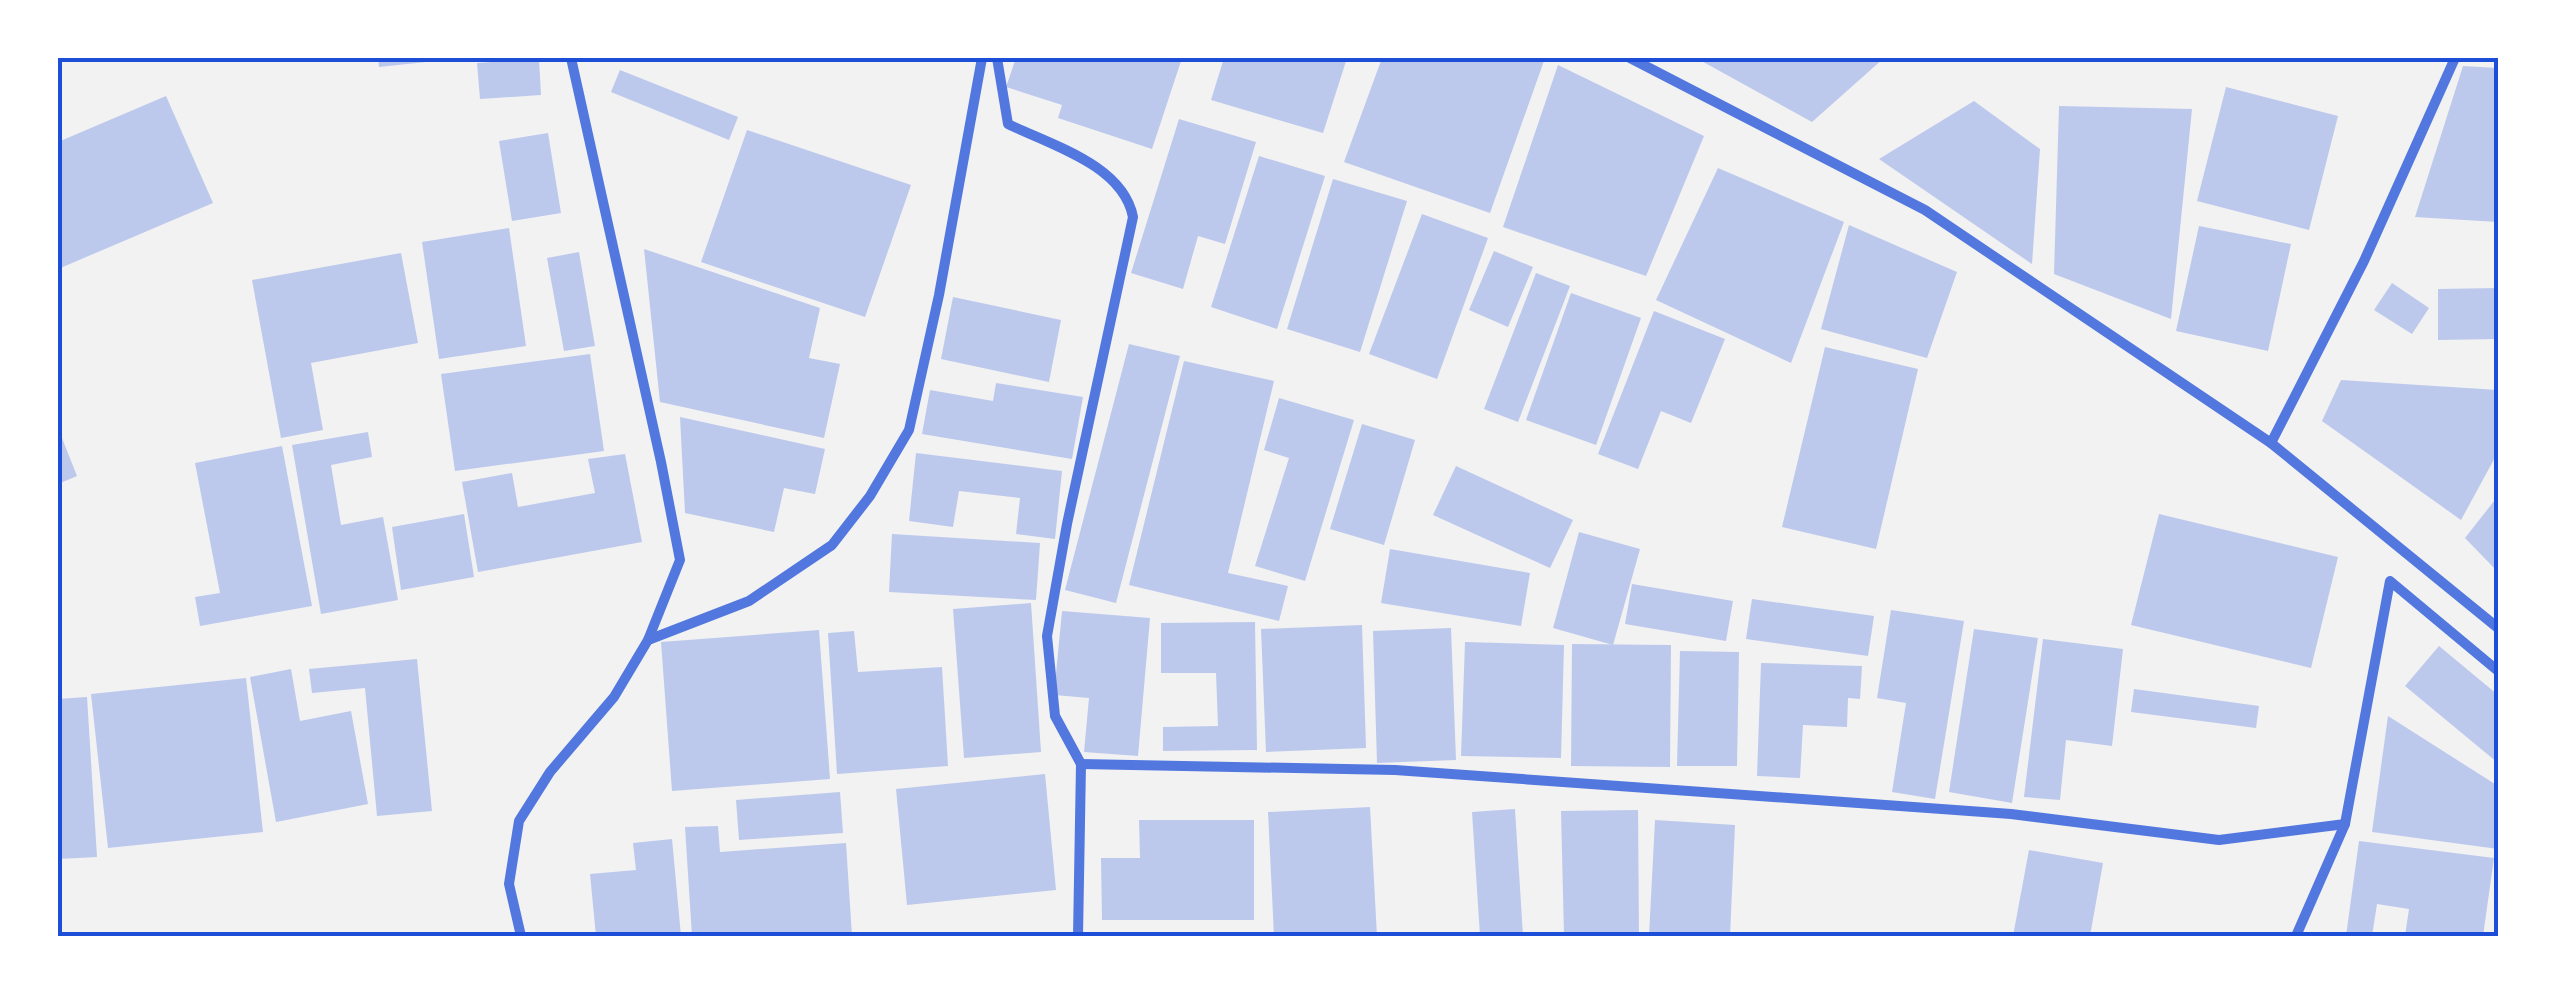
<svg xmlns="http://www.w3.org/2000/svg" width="2556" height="994" font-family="'Zilla Slab',serif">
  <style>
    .building { fill: #bdc9ec }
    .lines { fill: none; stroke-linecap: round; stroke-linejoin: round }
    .minor { stroke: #5277de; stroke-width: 10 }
    .neatline { fill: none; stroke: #1d4ed8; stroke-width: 4 }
  </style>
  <rect width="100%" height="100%" fill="#f2f2f2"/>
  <g class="building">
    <path d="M378 58H445V60L379 67Z"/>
    <path d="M1016 58H1182L1152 149 1058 118 1062 105 1006 87Z"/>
    <path d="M1224 58H1347L1323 133 1211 100Z"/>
    <path d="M1382 58H1545L1490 213 1344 162Z"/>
    <path d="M1696 58H1884L1812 122Z"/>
    <path d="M539 59 541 95 480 99 477 63Z"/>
    <path d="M1558 65 1704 136 1646 276 1503 227Z"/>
    <path d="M2463 66 2498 68V222L2415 217Z"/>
    <path d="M620 70 738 117 729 140 611 92Z"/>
    <path d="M2226 87 2338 116 2309 230 2197 201Z"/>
    <path d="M166 96 213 203 58 269V142Z"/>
    <path d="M1974 101 2040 149 2032 264 1879 159Z"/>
    <path d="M2059 106 2192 109 2171 319 2054 274Z"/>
    <path d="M1179 119 1256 142 1225 244 1198 236 1183 289 1131 273Z"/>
    <path d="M747 130 911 185 865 317 701 262Z"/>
    <path d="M548 133 561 213 512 221 499 141Z"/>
    <path d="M1259 156 1325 176 1277 329 1211 307Z"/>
    <path d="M1718 168 1844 222 1791 363 1656 300Z"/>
    <path d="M1333 179 1407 201 1360 352 1287 329Z"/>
    <path d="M1422 214 1488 238 1437 379 1369 354Z"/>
    <path d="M1849 225 1957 272 1927 358 1821 329Z"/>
    <path d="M2199 226 2291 244 2268 351 2176 331Z"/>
    <path d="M509 228 526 346 439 359 422 242Z"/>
    <path d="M644 249 820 308 809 358 840 364 824 438 660 402Z"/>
    <path d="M1494 251 1533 267 1508 327 1469 310Z"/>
    <path d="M579 252 595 346 564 351 547 258Z"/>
    <path d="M401 253 418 343 311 363 323 430 281 438 252 280Z"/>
    <path d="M1536 273 1570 286 1518 422 1484 409Z"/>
    <path d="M2392 283 2429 308 2412 334 2374 310Z"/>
    <path d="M2498 288V339L2438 340V289Z"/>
    <path d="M1571 293 1641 318 1596 445 1526 420Z"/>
    <path d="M953 297 1061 320 1049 382 941 359Z"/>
    <path d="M1654 311 1725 339 1691 423 1661 411 1638 469 1598 454Z"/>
    <path d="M1129 344 1180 356 1116 603 1065 590Z"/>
    <path d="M1825 347 1918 369 1876 549 1782 527Z"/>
    <path d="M590 354 604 451 455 471 441 374Z"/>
    <path d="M1184 361 1274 381 1228 573 1288 586 1279 621 1129 585Z"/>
    <path d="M2341 380 2498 390V452L2461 520 2322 421Z"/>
    <path d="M996 383 1083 397 1072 459 922 434 930 390 993 401Z"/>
    <path d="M1279 398 1354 420 1305 581 1255 566 1289 458 1264 450Z"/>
    <path d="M680 417 825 449 815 494 784 488 774 532 685 513Z"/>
    <path d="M1362 424 1415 440 1384 545 1330 529Z"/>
    <path d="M58 428 77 476 58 484Z"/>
    <path d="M368 432 372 457 331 465 341 525 383 517 398 600 321 614 292 445Z"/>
    <path d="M282 446 312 606 200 626 195 597 220 593 195 463Z"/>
    <path d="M916 453 1062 471 1055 539 1016 534 1020 498 959 491 953 527 909 521Z"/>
    <path d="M625 454 642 542 478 572 462 482 512 473 518 507 595 493 588 459Z"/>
    <path d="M1456 466 1573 520 1550 568 1433 515Z"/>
    <path d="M2498 496V572L2465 538Z"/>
    <path d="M464 514 474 577 401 590 392 527Z"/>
    <path d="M2159 514 2338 557 2311 668 2131 625Z"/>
    <path d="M1579 532 1640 549 1613 645 1553 628Z"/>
    <path d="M892 534 1040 543 1036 600 889 592Z"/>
    <path d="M1390 549 1530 573 1521 626 1381 603Z"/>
    <path d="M1632 584 1733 601 1726 641 1625 624Z"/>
    <path d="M1752 599 1874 616 1868 656 1746 639Z"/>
    <path d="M1031 603 1041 752 964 758 953 609Z"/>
    <path d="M1891 610 1964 621 1935 799 1892 792 1906 703 1877 698Z"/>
    <path d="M1062 611 1150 618 1138 756 1084 752 1089 698 1054 695Z"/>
    <path d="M1255 622 1257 750 1163 751V727L1218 726 1216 673H1161V623Z"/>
    <path d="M1362 625 1366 748 1266 752 1261 629Z"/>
    <path d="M1451 628 1456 760 1377 763 1373 631Z"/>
    <path d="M1974 629 2038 638 2012 803 1949 792Z"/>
    <path d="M819 630 830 779 672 791 661 642Z"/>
    <path d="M854 631 858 672 942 667 948 766 837 774 828 633Z"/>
    <path d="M2043 639 2123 649 2112 746 2066 740 2060 800 2024 797Z"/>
    <path d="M1465 642 1564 645 1561 758 1461 756Z"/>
    <path d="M1572 644 1671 645 1670 767 1571 766Z"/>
    <path d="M2439 646 2498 695V763L2405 686Z"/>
    <path d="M1680 651 1739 652 1737 766H1677Z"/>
    <path d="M417 659 432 811 377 816 365 688 312 693 309 669Z"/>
    <path d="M1761 663 1862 666 1860 699 1848 698 1847 727 1803 725 1800 778 1757 776Z"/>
    <path d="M291 669 300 721 351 711 368 804 276 822 250 677Z"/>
    <path d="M246 678 263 832 108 848 91 694Z"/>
    <path d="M2134 689 2259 706 2256 728 2131 712Z"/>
    <path d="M87 697 97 857 58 859V699Z"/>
    <path d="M2388 716 2498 786V849L2372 832Z"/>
    <path d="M1045 774 1056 890 907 905 896 789Z"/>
    <path d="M840 792 843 833 739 840 736 800Z"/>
    <path d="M1370 807 1377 936H1274L1268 812Z"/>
    <path d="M1515 809 1523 936H1480L1472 812Z"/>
    <path d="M1638 810 1639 936H1564L1561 811Z"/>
    <path d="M1139 820H1254V920H1102L1101 858H1140Z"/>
    <path d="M1655 820 1735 825 1730 936H1649Z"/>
    <path d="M718 826 720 852 846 843 852 936H692L685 827Z"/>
    <path d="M672 839 681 936H596L590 874 636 870 633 843Z"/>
    <path d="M2359 841 2494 858 2483 936H2405L2409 909 2377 904 2372 936H2346Z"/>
    <path d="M2029 850 2103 863 2090 936H2013Z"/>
  </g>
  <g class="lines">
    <g class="minor">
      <path d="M997 58 1008 124C1051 145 1123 165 1133 217L1067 524 1047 636 1055 716 1081 764 1078 936"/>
      <path d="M1630 58 1925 210 2271 443 2498 628"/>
      <path d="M2271 443 2364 261 2455 58"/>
      <path d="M648 640 749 601 832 545 870 496 909 430 939 295 982 58"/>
      <path d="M1081 764 1395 770 2011 814 2219 840 2345 824"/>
      <path d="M521 936 509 884 519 821 550 772 614 697 648 640 680 560 661 462 571 58"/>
      <path d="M2296 936 2345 824 2390 581 2498 671"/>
    </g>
  </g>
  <rect width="2556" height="994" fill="none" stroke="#ffffff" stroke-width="120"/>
  <rect x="60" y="60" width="2436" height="874" class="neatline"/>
</svg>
